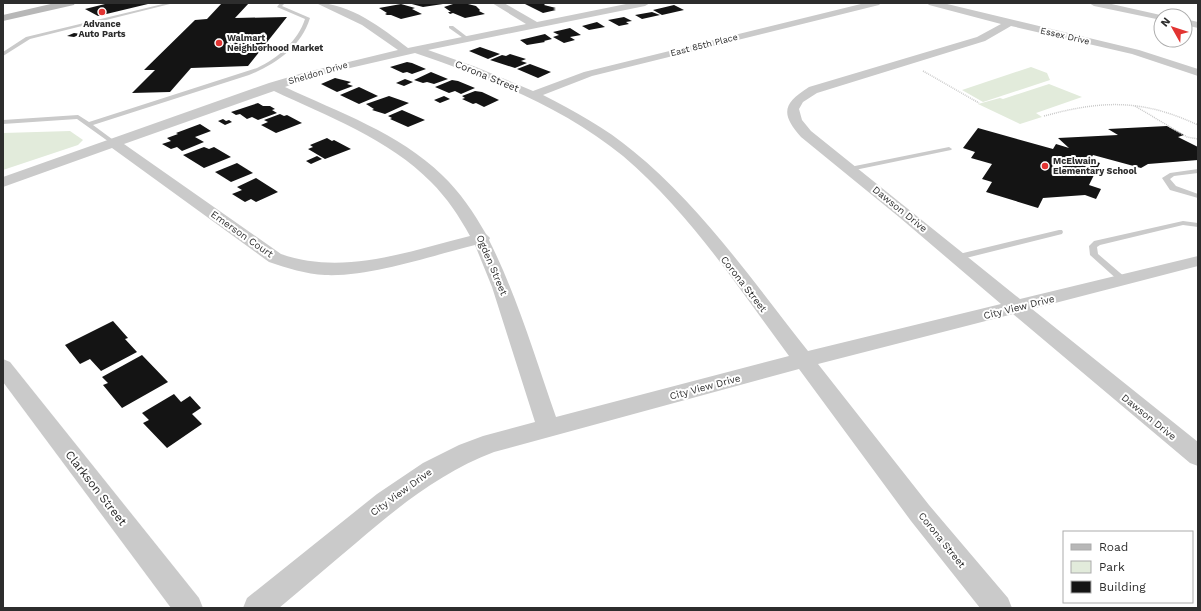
<svg xmlns="http://www.w3.org/2000/svg" width="1201" height="611" font-family="'Work Sans',sans-serif">
  <style>
    .green { fill: #e2ebdb }
    .building { fill: #141414 }
    .lines { fill: none; stroke-linecap: round; stroke-linejoin: round }
    .path { stroke: #cacaca; stroke-width: 1.5; stroke-dasharray: 1 1; stroke-linecap: butt }
    .service { fill: #cacaca; fill-rule: evenodd }
    .minor { fill: #cacaca; fill-rule: evenodd }
    .secondary { fill: #b7b7b7; fill-rule: evenodd }
    .poi-dot { fill: #e23432; stroke: #fff; stroke-width: 1.5 }
    .labels { text-anchor: middle; dominant-baseline: central; stroke-width: 4; stroke-linejoin: round; paint-order: stroke }
    .far-poi-label { font-size: 9px; font-weight: bold; fill: #2d2d2d; stroke: #fff; text-anchor: start }
    .far-street-label { font-size: 9px; fill: #2d2d2d; stroke: #fff }
    .street-label { font-size: 10px; fill: #2d2d2d; stroke: #fff }
    .near-street-label { font-size: 12px; fill: #2d2d2d; stroke: #fff }
  </style>
  <rect width="100%" height="100%" fill="#fff"/>
  <g class="green">
    <path d="M1031 67 1047 73 1050 80 983 102 962 90Z"/>
    <path d="M1049 84 1082 97 1036 113 1042 117 1020 124 978 104 1000 98 1003 99Z"/>
    <path d="M70 131 83 140 78 145 3 170V133Z"/>
  </g>
  <g class="building">
    <path d="M109 3H148V4L98 16 85 9Z"/>
    <path d="M222 3H249L235 18 287 17 248 66 191 68 170 92 132 93 155 70H144L195 20 207 19Z"/>
    <path d="M408 3H443V4L423 7Z"/>
    <path d="M456 3H464L476 6 480 10 479 11 485 14 465 18 453 13 450 14 448 12H451L444 7Z"/>
    <path d="M523 3H546L544 5 556 8 553 9 556 10 543 13Z"/>
    <path d="M401 4 415 8 412 9 422 14 401 19 391 15H387L385 14 387 13 379 8Z"/>
    <path d="M674 5 684 10 662 15 653 10Z"/>
    <path d="M652 12 660 15 642 19 635 15Z"/>
    <path d="M624 17 632 21 626 22 629 24 619 26 608 20Z"/>
    <path d="M597 22 605 27 589 30 582 26Z"/>
    <path d="M570 28 581 35 570 37 575 40 564 43 553 37 559 35 553 32Z"/>
    <path d="M74 33 81 34 74 37 67 36Z"/>
    <path d="M545 34 552 39 544 41 545 42 527 45 520 40Z"/>
    <path d="M480 47 500 54 488 59 469 51Z"/>
    <path d="M510 54 526 59 521 61 527 63 515 68 490 60 502 55 506 56Z"/>
    <path d="M407 62 412 63 426 69 412 74 407 72 403 73 390 67Z"/>
    <path d="M530 64 551 72 538 78 517 69Z"/>
    <path d="M431 72 448 79 434 84 427 82 423 83 414 80Z"/>
    <path d="M335 78 351 82 347 84 353 86 337 92 321 84Z"/>
    <path d="M405 79 413 82 404 86 396 83Z"/>
    <path d="M452 80 458 81 475 88 461 94 455 91 449 93 435 87Z"/>
    <path d="M359 87 378 96 359 104 340 95Z"/>
    <path d="M475 91 482 92 499 100 484 107 476 103 473 104 462 99 465 98 462 96Z"/>
    <path d="M389 96 409 103 385 114 372 110 374 109 366 104Z"/>
    <path d="M444 96 450 99 440 103 434 100Z"/>
    <path d="M258 103 263 106H270L275 109 272 110 277 113 258 120 252 117 247 119 240 114 236 115 231 112Z"/>
    <path d="M402 110 425 120 408 127 390 119 392 118 388 116Z"/>
    <path d="M280 114 284 116 287 115 302 123 276 133 261 125 268 122 264 120Z"/>
    <path d="M223 119 226 121 229 120 232 122 225 125 218 121Z"/>
    <path d="M200 124 211 131 195 137 204 142 182 151 177 147 171 149 162 144 171 141 167 138 178 134 176 133Z"/>
    <path d="M1167 126 1184 135 1178 137 1198 147V160L1148 164 1141 168 1093 155 1090 160 1100 163 1089 185 1101 189 1096 199 1085 195 1043 198 1038 208 986 192 992 182 982 179 992 164 971 158 975 152 963 148 978 128 1053 149 1056 144 1069 148 1058 138 1118 135 1108 129Z"/>
    <path d="M327 138 332 141 334 140 351 149 325 159 308 149 313 147 310 145Z"/>
    <path d="M204 147 209 149 214 147 231 157 204 168 183 155Z"/>
    <path d="M317 156 322 159 311 164 306 161Z"/>
    <path d="M237 163 253 173 231 182 215 172Z"/>
    <path d="M256 178 278 192 256 202 251 199 245 202 232 194 242 190 237 187Z"/>
    <path d="M113 321 128 338 125 339 137 352 101 371 90 359 80 364 65 345Z"/>
    <path d="M142 355 168 382 122 408 103 385 108 383 102 377Z"/>
    <path d="M174 394 181 402 190 396 201 408 192 414 202 424 167 448 143 423 149 420 142 413Z"/>
  </g>
  <g class="lines">
    <g class="path">
      <path d="M923 71 979 103"/>
      <path d="M1135 106 1187 137 1198 139"/>
      <path d="M1044 116C1103 100 1142 99 1198 125"/>
    </g>
    <g class="service">
      <path d="M167 3H174L30 39 3 56V52L26 37Z"/>
      <path d="M280 3H285L282 6 310 18C301 47 276 64 249 75L93 125 116 142V144H112L77 119 3 124V120L78 115 89 122 257 68C278 58 298 41 305 19L277 7Z"/>
      <path d="M449 26H453L470 39 466 40 449 28Z"/>
      <path d="M949 147 952 149 951 150 850 171 847 169 850 167Z"/>
      <path d="M1198 169V173L1174 176 1170 179 1176 186 1198 194V198L1170 190 1162 178 1170 173Z"/>
      <path d="M1183 221 1198 223V227L1183 225 1100 245 1097 247 1098 254 1126 278 1127 280 1126 282H1120L1090 255 1089 246 1094 241Z"/>
      <path d="M1059 230H1062L1063 232 1062 234 958 260 954 257 955 255Z"/>
    </g>
    <g class="minor">
      <path d="M316 3C350 3 382 28 408 48L526 24 492 3H504L537 22 631 3H650L645 6 428 50 476 67 533 91 584 72 865 3H881L879 5 592 76 543 95C574 111 606 128 633 151 701 206 754 283 808 351L1001 304 899 217 801 137C781 114 782 104 809 87L977 37 1001 24 929 5 927 3H943L1139 50 1198 69V76L1132 54 1011 26 985 41 817 93 803 102 799 109 802 120 811 131 1020 299 1198 256V266L1032 309 1198 442V466L1190 463 1013 314 818 364 929 505 1008 598 1012 608H980L911 521 799 369 494 452C441 472 398 507 356 543 330 565 305 586 279 608H243L247 598 377 494 423 463 459 445 483 436 535 422 492 287 475 245C430 256 371 277 325 275 306 274 287 268 269 262L112 148 3 187V177L269 83 303 73 398 50 362 25ZM415 53C488 78 562 106 623 156 689 212 738 287 789 356L556 417C535 357 517 296 489 240L490 238 486 234C474 213 460 192 442 175 399 133 338 112 285 87L311 77ZM274 91C327 116 389 139 431 182 447 198 459 216 470 236 409 251 344 276 281 254L124 144Z"/>
      <path d="M1089 3H1107L1165 16H1161V20L1094 6Z"/>
      <path d="M1185 19 1198 22V28L1185 25Z"/>
      <path d="M3 359 10 362 199 598 203 608H171L3 382Z"/>
    </g>
    <path class="secondary" d="M55 3H75L74 5 3 21V15Z"/>
  </g>
  <g class="poi-dot">
    <circle cx="102" cy="12" r="4"/>
    <circle cx="219" cy="43" r="4"/>
    <circle cx="1045" cy="166" r="4"/>
  </g>
  <g class="labels">
    <g class="far-poi-label">
      <text x="102" y="24" text-anchor="middle">Advance<tspan x="102" dy="10">Auto Parts</tspan></text>
      <text x="227" y="38">Walmart<tspan x="227" dy="10">Neighborhood Market</tspan></text>
      <text x="1053" y="161">McElwain<tspan x="1053" dy="10">Elementary School</tspan></text>
    </g>
    <g class="far-street-label">
      <text transform="translate(1065 36) rotate(13)">Essex Drive</text>
      <text transform="translate(704 45) rotate(-14)">East 85th Place</text>
      <text transform="translate(318 73) rotate(-16)">Sheldon Drive</text>
    </g>
    <g class="street-label">
      <text transform="translate(487 76) rotate(22)">Corona Street</text>
      <text transform="translate(900 209) rotate(39)">Dawson Drive</text>
      <text transform="translate(242 234) rotate(35)">Emerson Court</text>
      <text transform="translate(492 265) rotate(67)">Ogden Street</text>
      <text transform="translate(744 284) rotate(52)">Corona Street</text>
      <text transform="translate(1019 307) rotate(-14)">City View Drive</text>
      <text transform="translate(705 387) rotate(-15)">City View Drive</text>
      <text transform="translate(1149 417) rotate(39)">Dawson Drive</text>
      <text transform="translate(401 492) rotate(-36)">City View Drive</text>
      <text transform="translate(942 540) rotate(51)">Corona Street</text>
    </g>
    <g class="near-street-label">
      <text transform="translate(96 488) rotate(52)">Clarkson Street</text>
    </g>
  </g>
  <rect width="1201" height="611" fill="none" stroke="#2d2d2d" stroke-width="8"/>
  <rect x="1063" y="531" width="130" height="72" fill="#ffffff" stroke="#ababab"/>
  <rect x="1071" y="544" width="20" height="6" fill="#b7b7b7" stroke="#ababab"/>
  <text x="1099" y="551" font-size="12" fill="#2d2d2d">Road</text>
  <rect x="1071" y="561" width="20" height="12" fill="#e2ebdb" stroke="#ababab"/>
  <text x="1099" y="571" font-size="12" fill="#2d2d2d">Park</text>
  <rect x="1071" y="581" width="20" height="12" fill="#141414" stroke="#ababab"/>
  <text x="1099" y="591" font-size="12" fill="#2d2d2d">Building</text>
  <g transform="translate(1173 28) rotate(309)"><circle r="19" fill="#ffffff" stroke="#ababab"/>
  <path d="M0-3L7 15L0 10L-7 15Z" fill="#e23432"/>
  <text y="-6" font-size="11" font-weight="bold" text-anchor="middle" fill="#2d2d2d">N</text>
  </g>
</svg>
